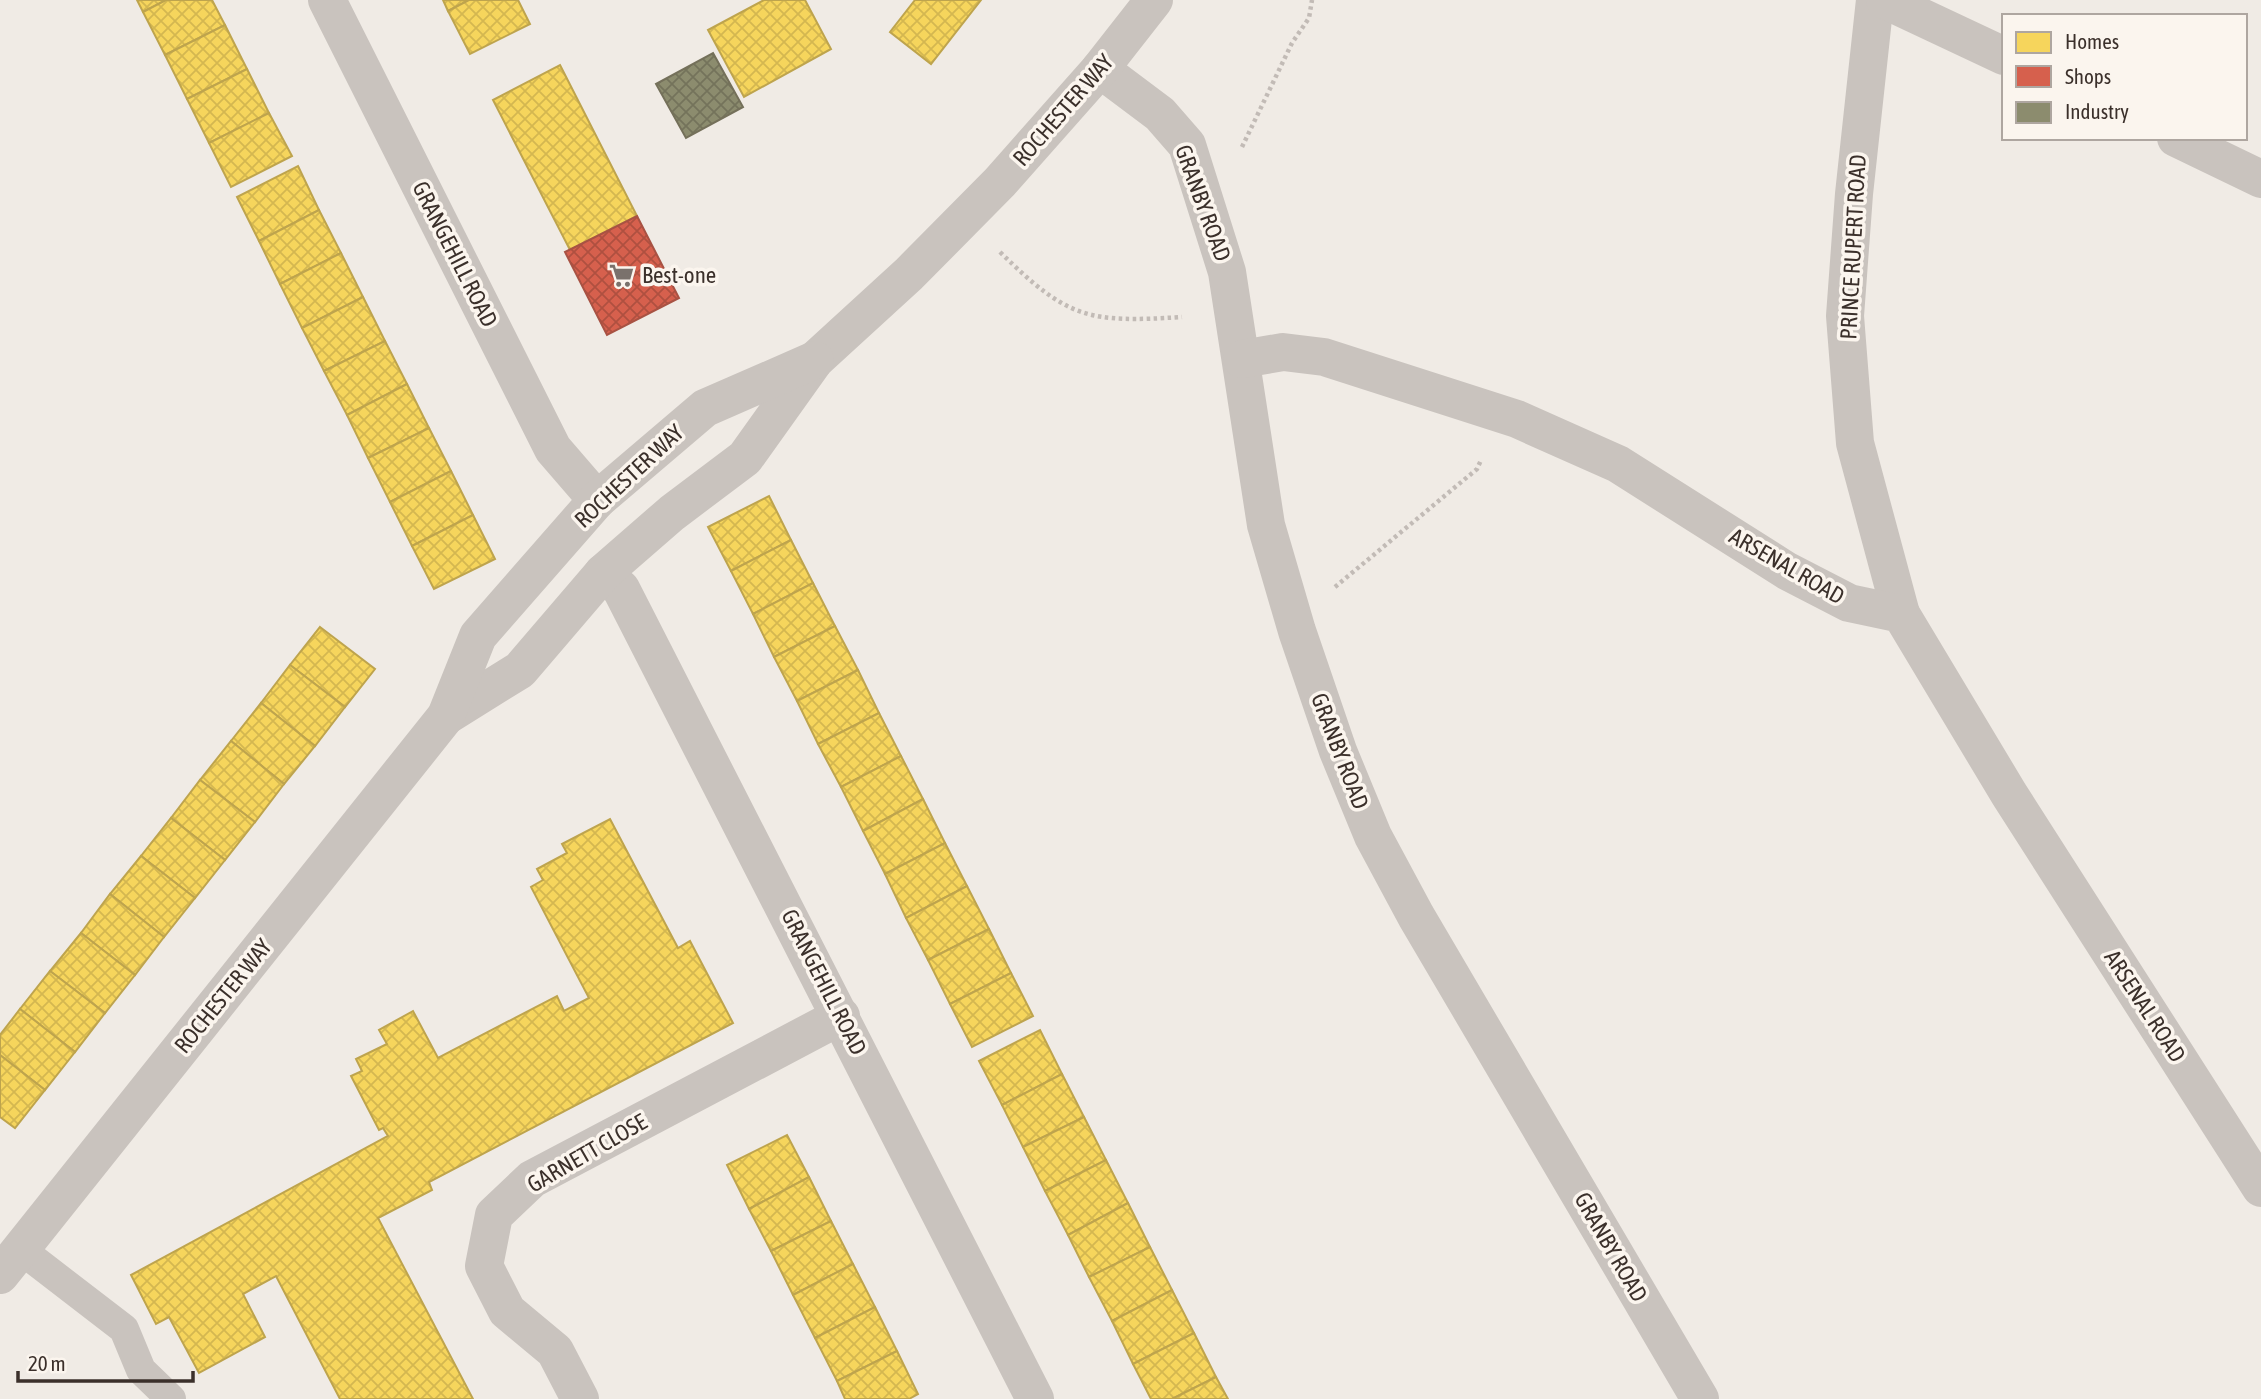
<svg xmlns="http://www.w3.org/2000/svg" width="2261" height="1399" font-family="'Asap Condensed',sans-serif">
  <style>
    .homes { fill: url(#homes-cross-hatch); stroke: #bea44d; stroke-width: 2 }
    .shops { fill: url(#shops-cross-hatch); stroke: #a85243; stroke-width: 2 }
    .industry { fill: url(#industry-cross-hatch); stroke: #74705a; stroke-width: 2 }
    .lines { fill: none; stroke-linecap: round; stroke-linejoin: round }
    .path { stroke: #c2bbb6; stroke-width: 4.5; stroke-dasharray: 3.5 3.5; stroke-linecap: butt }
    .service { stroke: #c9c3be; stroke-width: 30 }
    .minor { stroke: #c9c3be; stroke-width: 38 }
    .tertiary { stroke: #c9c3be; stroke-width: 38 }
    .labels { text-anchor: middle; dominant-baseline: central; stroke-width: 7; stroke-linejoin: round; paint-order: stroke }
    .street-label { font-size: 23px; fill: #3b302b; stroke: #fbf5ee }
    .poi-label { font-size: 23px; fill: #3b302b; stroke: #fbf5ee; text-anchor: start }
  </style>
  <defs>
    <pattern id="homes-cross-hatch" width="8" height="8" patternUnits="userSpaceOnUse" patternTransform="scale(1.75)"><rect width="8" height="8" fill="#f6d55c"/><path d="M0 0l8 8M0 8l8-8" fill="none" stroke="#d4b750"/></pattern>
    <pattern id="shops-cross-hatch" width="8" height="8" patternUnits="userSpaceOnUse" patternTransform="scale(1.75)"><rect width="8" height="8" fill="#d6604d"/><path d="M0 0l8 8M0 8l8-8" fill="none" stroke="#af5040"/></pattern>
    <pattern id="industry-cross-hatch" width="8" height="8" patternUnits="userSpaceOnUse" patternTransform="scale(1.75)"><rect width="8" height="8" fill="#8c8c6e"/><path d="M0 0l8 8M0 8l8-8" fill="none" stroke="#74735b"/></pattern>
  </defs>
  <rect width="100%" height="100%" fill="#f0ebe5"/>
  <g class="homes">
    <path d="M137 0H166L143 12Z"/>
    <path d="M166 0H212L225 25 165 55 143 12Z"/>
    <path d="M443 0H469L448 11Z"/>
    <path d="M469 0H518L530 24 470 54 448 11Z"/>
    <path d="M764 0H805L831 49 744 97 708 30Z"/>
    <path d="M915 0H981L931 64 890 32Z"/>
    <path d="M225 25 247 69 187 99 165 55Z"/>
    <path d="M560 65 637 216 570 250 493 100Z"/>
    <path d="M247 69 269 113 209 143 187 99Z"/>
    <path d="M269 113 292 156 231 187 209 143Z"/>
    <path d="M298 166 319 210 259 241 237 197Z"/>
    <path d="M319 210 341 253 280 284 259 241Z"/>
    <path d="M341 253 363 297 302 328 280 284Z"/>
    <path d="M363 297 385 341 324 371 302 328Z"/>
    <path d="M385 341 407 384 347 415 324 371Z"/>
    <path d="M407 384 429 428 368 458 347 415Z"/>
    <path d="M429 428 451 471 390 502 368 458Z"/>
    <path d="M451 471 473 515 412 546 390 502Z"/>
    <path d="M769 496 791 540 731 571 708 527Z"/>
    <path d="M473 515 495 559 434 589 412 546Z"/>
    <path d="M791 540 813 583 753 614 731 571Z"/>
    <path d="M813 583 835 626 774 657 753 614Z"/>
    <path d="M835 626 858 670 797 701 774 657Z"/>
    <path d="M320 627 375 669 345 707 290 665Z"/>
    <path d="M290 665 345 707 315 746 261 703Z"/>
    <path d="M858 670 879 713 818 744 797 701Z"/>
    <path d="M261 703 315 746 284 784 231 741Z"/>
    <path d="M879 713 901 756 841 787 818 744Z"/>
    <path d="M231 741 284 784 255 822 200 780Z"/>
    <path d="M901 756 923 799 863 831 841 787Z"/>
    <path d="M200 780 255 822 225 860 171 818Z"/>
    <path d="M923 799 945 843 885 874 863 831Z"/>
    <path d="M171 818 225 860 195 898 141 856Z"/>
    <path d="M610 819 678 948 690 941 733 1023 429 1182 432 1190 378 1218 473 1399H340L276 1276 243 1294 265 1337 199 1373 169 1317 156 1324 131 1275 388 1136 383 1128 379 1130 351 1076 362 1071 356 1059 387 1044 379 1030 413 1011 438 1058 557 996 564 1011 589 998 531 887 543 880 537 869 567 853 562 844Z"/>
    <path d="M945 843 967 886 906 918 885 874Z"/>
    <path d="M141 856 195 898 164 937 110 894Z"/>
    <path d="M967 886 989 929 928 960 906 918Z"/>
    <path d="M110 894 164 937 135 975 81 933Z"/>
    <path d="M989 929 1011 973 950 1004 928 960Z"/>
    <path d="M81 933 135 975 105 1013 50 971Z"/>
    <path d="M50 971 105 1013 75 1052 20 1009Z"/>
    <path d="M1011 973 1033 1016 972 1047 950 1004Z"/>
    <path d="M20 1009 75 1052 45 1090 0 1055V1035Z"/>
    <path d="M1040 1030 1062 1074 1002 1105 979 1061Z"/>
    <path d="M0 1055 45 1090 15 1128 0 1117Z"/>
    <path d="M1062 1074 1084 1117 1023 1147 1002 1105Z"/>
    <path d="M1084 1117 1106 1160 1045 1191 1023 1147Z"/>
    <path d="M787 1135 809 1177 749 1209 727 1165Z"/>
    <path d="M1106 1160 1128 1203 1068 1235 1045 1191Z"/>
    <path d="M809 1177 831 1221 771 1251 749 1209Z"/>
    <path d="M1128 1203 1150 1247 1089 1277 1068 1235Z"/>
    <path d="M831 1221 853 1264 793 1295 771 1251Z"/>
    <path d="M1150 1247 1172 1290 1112 1321 1089 1277Z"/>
    <path d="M853 1264 875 1307 815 1338 793 1295Z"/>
    <path d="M1172 1290 1194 1333 1133 1364 1112 1321Z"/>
    <path d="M875 1307 897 1351 837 1381 815 1338Z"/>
    <path d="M1194 1333 1216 1377 1172 1399H1151L1133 1364Z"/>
    <path d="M897 1351 918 1394 909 1399H845L837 1381Z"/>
    <path d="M1216 1377 1228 1399H1172Z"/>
  </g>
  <path class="shops" d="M637 216 679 298 607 335 565 252Z"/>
  <path class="industry" d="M713 53 743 107 686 138 656 84Z"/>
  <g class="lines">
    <g class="path">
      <path d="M1242 147 1292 43 1309 18 1312 0"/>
      <path d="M1000 252C1068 319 1088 323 1182 317"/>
      <path d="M1335 587 1477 469 1481 460"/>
    </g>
    <path class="service" d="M20 1249 124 1329 141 1370 171 1399"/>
    <g class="minor">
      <path d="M327 0 553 449 597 500"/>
      <path d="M1875 0 1854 194 1845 316 1855 443 1901 614"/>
      <path d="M1885 0 2004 56"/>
      <path d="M1100 69 1160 114 1187 145 1227 272 1266 525 1297 631 1338 751 1373 836 1416 916 1700 1399"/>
      <path d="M2176 138 2261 179"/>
      <path d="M1242 359 1283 352 1324 357 1517 419 1618 464 1787 571 1849 603 1901 614 2009 794 2261 1188"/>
      <path d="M603 573 621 589 1035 1399"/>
      <path d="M580 1399 555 1351 507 1311 484 1266 494 1215 532 1179 841 1016"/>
    </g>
    <g class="tertiary">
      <path d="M446 716 520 670 603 573 672 513 745 458 815 360 909 274 1000 182 1100 69 1154 0"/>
      <path d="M0 1275 446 716 478 636 597 500 705 408 815 360"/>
    </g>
  </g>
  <defs>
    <symbol id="supermarket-bare" viewBox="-9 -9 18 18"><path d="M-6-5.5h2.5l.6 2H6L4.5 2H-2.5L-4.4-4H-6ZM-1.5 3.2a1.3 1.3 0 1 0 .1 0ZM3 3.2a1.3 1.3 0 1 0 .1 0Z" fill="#7a716c" stroke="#fbf5ee" stroke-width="2.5" paint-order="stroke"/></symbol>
  </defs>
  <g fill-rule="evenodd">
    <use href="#supermarket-bare" x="604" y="258" width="35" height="35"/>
  </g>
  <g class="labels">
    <g class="street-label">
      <text transform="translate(1063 110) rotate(-49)">ROCHESTER WAY</text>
      <text transform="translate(1203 203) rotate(70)">GRANBY ROAD</text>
      <text transform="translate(1853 247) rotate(-87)">PRINCE RUPERT ROAD</text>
      <text transform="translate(455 254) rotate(63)">GRANGEHILL ROAD</text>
      <text transform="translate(629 476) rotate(-43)">ROCHESTER WAY</text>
      <text transform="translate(1787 566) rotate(30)">ARSENAL ROAD</text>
      <text transform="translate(1340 751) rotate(69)">GRANBY ROAD</text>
      <text transform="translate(824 982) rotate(63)">GRANGEHILL ROAD</text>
      <text transform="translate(223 996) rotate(-51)">ROCHESTER WAY</text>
      <text transform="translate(2145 1006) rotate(57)">ARSENAL ROAD</text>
      <text transform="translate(587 1153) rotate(-30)">GARNETT CLOSE</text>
      <text transform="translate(1611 1247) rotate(60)">GRANBY ROAD</text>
    </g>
    <g class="poi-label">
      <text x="642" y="275">Best-one</text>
    </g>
  </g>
  <rect x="2002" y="14" width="245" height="126" fill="#fbf5ee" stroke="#aea6a0" stroke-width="2"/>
  <rect x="2016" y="32" width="35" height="21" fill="#f6d55c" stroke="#aea6a0" stroke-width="2"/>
  <text x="2065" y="49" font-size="21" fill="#3b302b">Homes</text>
  <rect x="2016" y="66" width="35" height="21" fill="#d6604d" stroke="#aea6a0" stroke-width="2"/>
  <text x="2065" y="84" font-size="21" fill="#3b302b">Shops</text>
  <rect x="2016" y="102" width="35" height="21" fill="#8c8c6e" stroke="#aea6a0" stroke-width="2"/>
  <text x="2065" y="119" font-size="21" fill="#3b302b">Industry</text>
  <path d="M18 1371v10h175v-10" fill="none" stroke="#3b302b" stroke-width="3.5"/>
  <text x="28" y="1371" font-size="21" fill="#3b302b" stroke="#fbf5ee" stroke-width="5" paint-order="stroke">20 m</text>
</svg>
